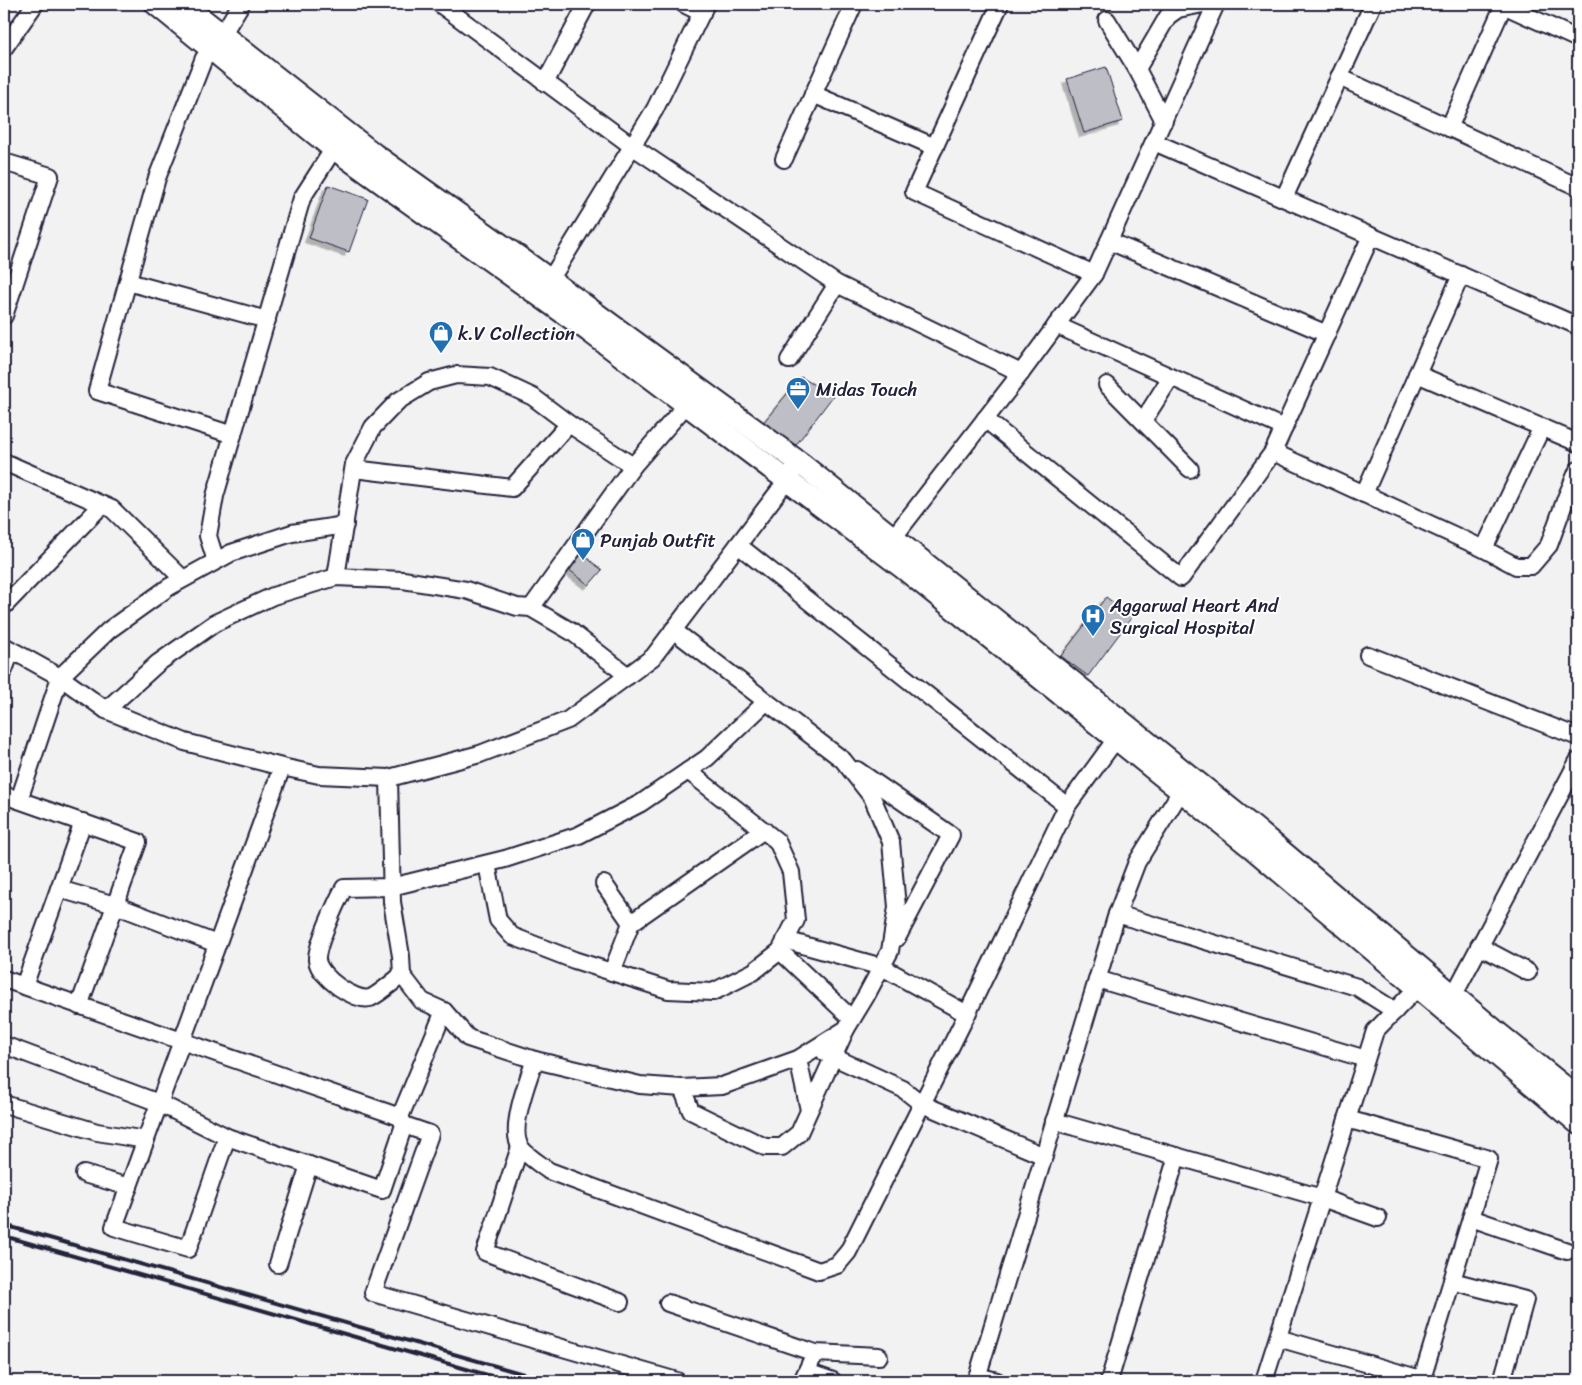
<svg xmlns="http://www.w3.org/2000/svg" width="1582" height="1385" font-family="Sriracha,sans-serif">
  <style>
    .building { fill: #bebec6; stroke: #22223b; filter: url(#shadow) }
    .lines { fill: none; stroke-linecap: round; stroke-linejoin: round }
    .minor-casing { stroke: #22223b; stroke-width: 20 }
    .major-casing { stroke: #22223b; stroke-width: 25 }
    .minor { stroke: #fff; stroke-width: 16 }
    .major { stroke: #fff; stroke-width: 21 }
    .rail { stroke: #22223b; stroke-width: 4 }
    .labels { text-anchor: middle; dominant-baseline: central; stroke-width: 4; stroke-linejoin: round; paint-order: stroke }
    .poi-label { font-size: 19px; fill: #22223b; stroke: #fff; text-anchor: start }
  </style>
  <defs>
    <filter id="shadow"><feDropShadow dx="-4.5" dy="4.5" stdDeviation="0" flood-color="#0004"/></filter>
  </defs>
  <rect width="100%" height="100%" fill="#f2f2f3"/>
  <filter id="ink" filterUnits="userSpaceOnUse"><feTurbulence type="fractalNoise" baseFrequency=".02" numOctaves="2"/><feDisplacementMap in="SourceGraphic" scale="10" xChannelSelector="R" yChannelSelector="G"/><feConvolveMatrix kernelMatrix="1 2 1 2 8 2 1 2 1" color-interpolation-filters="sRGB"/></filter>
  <g filter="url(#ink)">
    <g class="building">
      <path d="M1106 67 1123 121 1084 133 1067 79Z"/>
      <path d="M328 185 368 199 349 252 309 238Z"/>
      <path d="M801 377 833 396 793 449 762 424Z"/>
      <path d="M581 553 602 570 589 585 568 569Z"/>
      <path d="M1106 597 1132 617 1088 676 1061 656Z"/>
    </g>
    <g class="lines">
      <defs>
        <g id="minor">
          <path d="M440 4 632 146 837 284 1021 373"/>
          <path d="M684 4 702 13"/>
          <path d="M1000 4 914 192 1094 274"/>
          <path d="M1503 5 1578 39"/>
          <path d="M1107 20 1137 69"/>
          <path d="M222 35 241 4"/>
          <path d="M4 48 35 4"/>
          <path d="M204 58 157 178 97 391 233 435"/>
          <path d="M1339 77 1578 187"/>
          <path d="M545 83 587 4"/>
          <path d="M813 94 935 147"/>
          <path d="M1164 121 1137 69 1168 16 1178 9 1203 4"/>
          <path d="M1449 128 1504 4"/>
          <path d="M1154 142 1578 326"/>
          <path d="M784 159 854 4"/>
          <path d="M4 162 50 176 4 316"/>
          <path d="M1284 198 1373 4"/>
          <path d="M1109 241 1327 334"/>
          <path d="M128 282 267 320"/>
          <path d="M544 290 655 109 706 4"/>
          <path d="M1056 325 1284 428"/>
          <path d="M789 360 837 284"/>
          <path d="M1417 374 1578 443"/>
          <path d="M1107 385 1190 469"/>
          <path d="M985 419 1181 578 1273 452 1371 236"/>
          <path d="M1143 421 1171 377"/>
          <path d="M1273 452 1484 549 1542 427"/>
          <path d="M4 462 112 509 183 579"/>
          <path d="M354 469 512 488 569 424"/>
          <path d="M1364 494 1461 275"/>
          <path d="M738 545 1067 806"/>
          <path d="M886 547 1021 373 1094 274 1216 4"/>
          <path d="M1484 549 1516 566H1531L1549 545 1566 498 1578 470"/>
          <path d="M216 561 208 536 215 496 302 198 334 148"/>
          <path d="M336 577 354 464 373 427 398 401 429 382 456 375 490 377 533 397 569 424 633 466"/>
          <path d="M4 606 102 505"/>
          <path d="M531 608 633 466 686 405"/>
          <path d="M4 646 60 677 106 710 185 742 282 767 319 775 389 778 480 754 568 720 653 657 794 471"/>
          <path d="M1368 655 1578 737"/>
          <path d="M4 670 11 651"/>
          <path d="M106 710 158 663 215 623 273 596 336 577 403 580 466 590 517 607 531 608 572 632 628 676"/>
          <path d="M857 770 951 835 897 938"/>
          <path d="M389 778 392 902 401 956 402 975 422 1001 444 1011 468 1038 535 1060 640 1085 682 1088 722 1086 798 1059 846 1029 866 996 890 951 897 907 891 842 872 797 843 760 673 630"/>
          <path d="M4 795 138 842 79 1006"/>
          <path d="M19 800 60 677 109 630 169 587 231 553 292 533 345 525"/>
          <path d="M487 864 498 920 512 936 574 960 668 990 713 992 753 972 780 951 796 920 791 872 777 841 688 771"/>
          <path d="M604 884 631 923"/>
          <path d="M59 889 115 905 217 944"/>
          <path d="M1117 914 1357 987 1395 1011"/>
          <path d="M785 940 882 967 967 1014"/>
          <path d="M1479 946 1528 972"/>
          <path d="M780 951 852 1019"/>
          <path d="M612 972 631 923 764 830"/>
          <path d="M402 975C395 980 377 996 370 998 355 1002 319 977 317 960 316 946 337 901 344 888L391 887 505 859 579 835 641 803 707 758 766 702"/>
          <path d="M4 979 400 1117 404 1125 382 1190 227 1137 159 1103 4 1045"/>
          <path d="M1097 979 1366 1059"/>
          <path d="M24 986 83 822"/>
          <path d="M1449 1004 1578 761"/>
          <path d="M825 1053 903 1089 922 1104 1044 1156"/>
          <path d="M798 1059 809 1110"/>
          <path d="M535 1060C528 1079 508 1131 521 1148 528 1157 540 1164 549 1171L819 1271 837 1265 848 1252 967 1014 1067 806 1116 739"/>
          <path d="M682 1088 691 1111 765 1147H782L799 1133 846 1029"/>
          <path d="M4 1104 97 1132 146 1140"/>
          <path d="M400 1117 444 1011"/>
          <path d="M1347 1119 1489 1159 1422 1379"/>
          <path d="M1054 1121 1322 1198 1378 1218"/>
          <path d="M404 1125 430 1134 373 1293 677 1381"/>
          <path d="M227 1137 188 1249 114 1227 282 767"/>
          <path d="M520 1147 485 1252 620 1302"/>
          <path d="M84 1174 129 1187"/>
          <path d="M1471 1218 1567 1251"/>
          <path d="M278 1264 309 1165"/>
          <path d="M1452 1281 1525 1300 1502 1381"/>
          <path d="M668 1303 815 1353 879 1356"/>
          <path d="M1278 1338 1428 1381"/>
          <path d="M807 1372 833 1381"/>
          <path d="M977 1376 997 1381"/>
          <path d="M802 1381 815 1353"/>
          <path d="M976 1381 1117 914 1137 862 1181 791"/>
          <path d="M1109 1381 1177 1156"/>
          <path d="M1264 1381 1375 1031 1426 979"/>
        </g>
        <g id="major">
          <path d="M156 4 329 145 589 331 902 567 1251 847 1578 1123"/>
          <path d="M183 4 375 155 524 261 800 463 1254 828 1499 1034 1578 1098"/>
        </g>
      </defs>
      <use href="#minor" class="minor-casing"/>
      <use href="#major" class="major-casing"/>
      <use href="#minor" class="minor"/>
      <use href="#major" class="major"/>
      <g class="rail">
        <path d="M4 1225 548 1381"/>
        <path d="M4 1236 508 1381"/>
      </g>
    </g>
  </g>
  <defs>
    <symbol id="shop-pin" viewBox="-11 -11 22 30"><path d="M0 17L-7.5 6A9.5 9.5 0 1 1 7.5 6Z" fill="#1f6fb2" stroke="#fff"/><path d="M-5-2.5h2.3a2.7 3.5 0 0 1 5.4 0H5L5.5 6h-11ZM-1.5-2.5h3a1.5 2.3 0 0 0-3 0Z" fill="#fff"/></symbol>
    <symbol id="office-pin" viewBox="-11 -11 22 30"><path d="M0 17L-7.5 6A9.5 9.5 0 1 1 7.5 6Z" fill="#1f6fb2" stroke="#fff"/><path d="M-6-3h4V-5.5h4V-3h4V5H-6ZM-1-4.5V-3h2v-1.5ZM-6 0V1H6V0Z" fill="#fff"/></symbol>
    <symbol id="hospital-pin" viewBox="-11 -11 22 30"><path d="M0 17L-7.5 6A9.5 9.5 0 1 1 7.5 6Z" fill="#1f6fb2" stroke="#fff"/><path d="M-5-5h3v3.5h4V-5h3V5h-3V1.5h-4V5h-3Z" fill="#fff"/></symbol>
  </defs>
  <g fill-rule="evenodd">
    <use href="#shop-pin" x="427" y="319" width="28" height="38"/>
    <use href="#office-pin" x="784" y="375" width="28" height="38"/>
    <use href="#shop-pin" x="569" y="526" width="28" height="38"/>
    <use href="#hospital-pin" x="1079" y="602" width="28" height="38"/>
  </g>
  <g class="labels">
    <g class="poi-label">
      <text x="458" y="333">k.V Collection</text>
      <text x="816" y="389">Midas Touch</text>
      <text x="600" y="540">Punjab Outfit</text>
      <text x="1110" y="605">Aggarwal Heart And<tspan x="1110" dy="22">Surgical Hospital</tspan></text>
    </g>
  </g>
  <rect width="1582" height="1385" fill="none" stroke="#fff" stroke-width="20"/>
  <rect x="10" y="10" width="1562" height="1365" fill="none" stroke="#22223b" stroke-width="2" filter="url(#ink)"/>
</svg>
